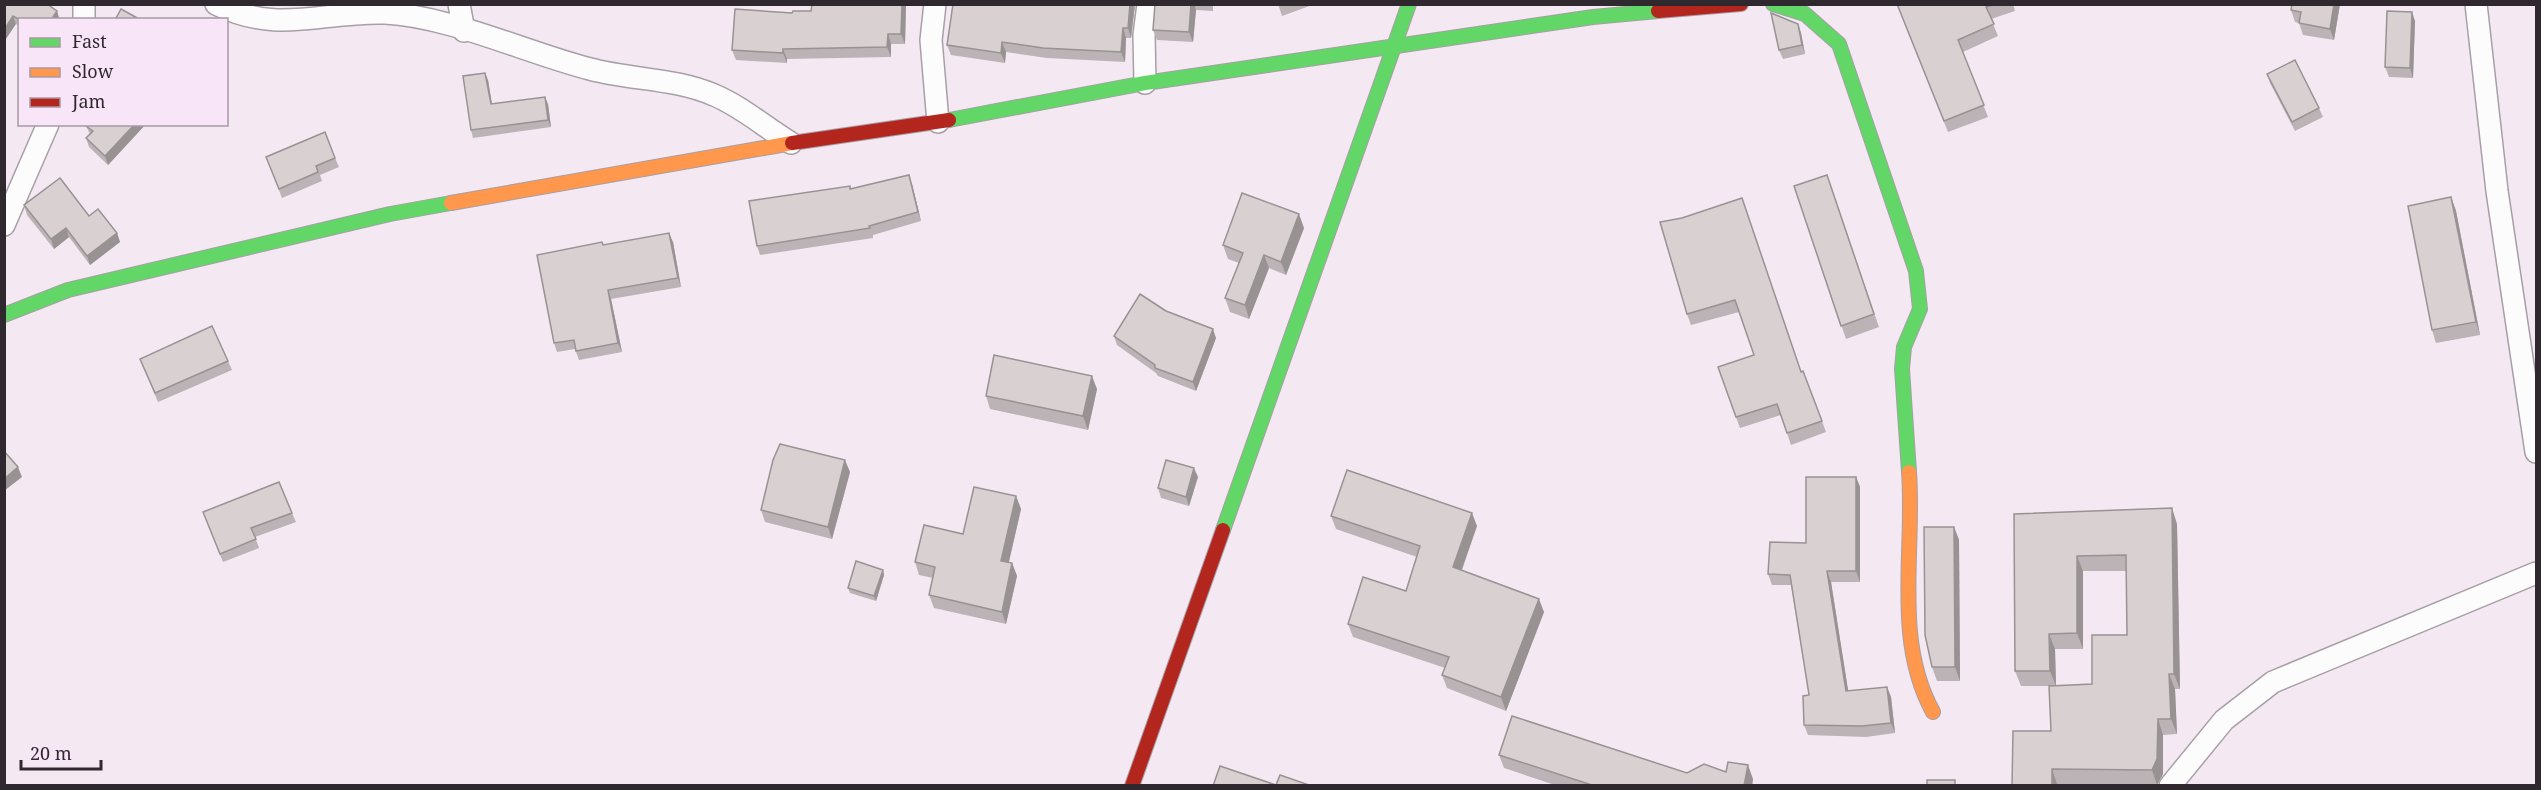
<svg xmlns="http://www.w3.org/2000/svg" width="2541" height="790" font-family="'Noto Serif',serif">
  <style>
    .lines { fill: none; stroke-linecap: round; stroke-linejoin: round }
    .street-casing { stroke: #a79fa6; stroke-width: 24 }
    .fast-casing { stroke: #a79fa6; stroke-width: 16 }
    .slow-casing { stroke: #a79fa6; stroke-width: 16 }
    .jam-casing { stroke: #a79fa6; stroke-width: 16 }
    .street { stroke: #fdfcfd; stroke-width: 21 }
    .fast { stroke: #63d668; stroke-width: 14 }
    .slow { stroke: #ff974d; stroke-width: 14 }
    .jam { stroke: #b3261e; stroke-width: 14 }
    .wall { fill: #bbb3b5; fill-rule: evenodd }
    .shaded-wall { fill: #989293 }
    .building { fill: #d9d0d2; stroke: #989293; stroke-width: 1.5 }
  </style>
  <rect width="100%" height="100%" fill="#f4e9f3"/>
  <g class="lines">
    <defs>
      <g id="street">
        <path d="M84 4V20"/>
        <path d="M216 4C278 35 322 11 385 13 449 16 527 53 590 69 631 80 675 78 714 95 741 106 766 128 791 143"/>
        <path d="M459 4 464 31"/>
        <path d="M935 4 931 40 938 122"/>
        <path d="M2476 4 2497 191 2536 452"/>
        <path d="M1145 83 1144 35 1148 4"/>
        <path d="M4 225 48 124"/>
        <path d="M2170 786 2224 720 2273 682 2536 573"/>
      </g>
      <g id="fast">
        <path d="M1773 4 1805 14 1839 44 1916 271 1920 309 1904 347 1902 369 1909 472"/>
        <path d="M949 120 1145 83 1593 17 1658 11"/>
        <path d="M4 315 68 290 390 214 451 203"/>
        <path d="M1223 530 1409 4"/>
      </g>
      <g id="slow">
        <path d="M451 203 792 143"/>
        <path d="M1909 472C1915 551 1893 640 1933 712"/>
      </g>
      <g id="jam">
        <path d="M1658 11 1741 4"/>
        <path d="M792 143 949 120"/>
        <path d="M1132 786 1223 530"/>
      </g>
    </defs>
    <use href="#street" class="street-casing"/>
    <use href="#fast" class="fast-casing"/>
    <use href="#slow" class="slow-casing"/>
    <use href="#jam" class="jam-casing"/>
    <use href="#street" class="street"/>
    <use href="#fast" class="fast"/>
    <use href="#slow" class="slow"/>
    <use href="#jam" class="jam"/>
  </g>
  <g class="wall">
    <path d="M4 4 57 11 59 18 58 20H20V26L16 24Z"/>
    <path d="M812 4H906L905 44H891V57L787 59V63L736 60 732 50 792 13 811 11Z"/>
    <path d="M1135 4 1131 38H1126L1125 62 1047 58 1006 52 1005 63 951 55 947 45Z"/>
    <path d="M1155 4H1213V11L1196 10 1193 42 1157 40 1153 30Z"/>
    <path d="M1278 4H1315L1282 16Z"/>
    <path d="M1897 4H2013L2015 11 1991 19 1998 36 1963 52 1988 117 1948 132Z"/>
    <path d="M2340 4 2334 40 2303 35 2299 23 2295 22 2291 10Z"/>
    <path d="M2415 21 2413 78 2389 77 2385 67Z"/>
    <path d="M1798 24 1801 33 1805 54 1783 59 1779 50Z"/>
    <path d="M2267 74 2319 108 2323 117 2295 131 2270 83Z"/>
    <path d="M488 80 492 104H548L551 127 473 138 471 130Z"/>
    <path d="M146 124 108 165 89 147 86 138 90 134 86 126Z"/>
    <path d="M266 157 335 158 339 167 320 175 322 181 282 198Z"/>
    <path d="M1827 175 1879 327 1846 339 1794 186Z"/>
    <path d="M912 184 921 221 873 235V238L760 255 757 246 851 189Z"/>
    <path d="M2451 197 2456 211 2480 335 2436 343 2432 330Z"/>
    <path d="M24 205 89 216 117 233 120 242 90 265 69 237 54 249 27 215Z"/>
    <path d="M1682 218 1801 372 1803 371 1826 432 1791 445 1781 415 1740 428 1718 367 1754 355 1739 312 1691 325 1687 314Z"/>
    <path d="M1304 228 1286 275 1269 268 1249 319 1230 312 1225 298 1239 263 1228 259 1223 245Z"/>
    <path d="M602 242 603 245 673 242 681 287 611 299 622 352 579 360 575 349 557 352 554 343Z"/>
    <path d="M1166 311 1216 338 1196 391 1158 376 1156 373 1117 345 1114 336Z"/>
    <path d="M140 359 228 361 232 370 158 402Z"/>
    <path d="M1097 389 1088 430 990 409 986 396Z"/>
    <path d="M850 472 832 539 765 522 761 510Z"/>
    <path d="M1198 477 1189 506 1161 498 1158 488Z"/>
    <path d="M1856 477 1860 487V582H1831L1848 691 1887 687 1891 697 1895 733 1866 737 1808 735 1804 725 1809 695 1791 585H1772L1768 574 1806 543Z"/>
    <path d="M1016 496 1021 509 1009 562 1012 563 1017 576 1006 624 934 608 929 595 933 578 919 575 915 562 963 534Z"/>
    <path d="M203 512 292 513 296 522 255 537 259 548 223 562Z"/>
    <path d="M2014 514 2177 524 2180 689H2175L2177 734 2163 735V774L2157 785 2057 784 2012 786 2051 731 2049 686H2021L2015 671ZM2083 571H2127V635L2092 684 2056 686 2055 649H2083Z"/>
    <path d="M1331 516 1477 526 1462 570 1544 612 1506 711 1447 688 1442 675 1445 668 1353 637 1348 624 1406 591 1417 557 1336 529Z"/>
    <path d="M1954 527 1959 540 1960 681H1937L1932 667Z"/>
    <path d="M883 570 884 575 876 601 850 593 848 588Z"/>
    <path d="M1499 755 1687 773 1726 772 1753 779 1752 786H1558L1504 768Z"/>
  </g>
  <g class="shaded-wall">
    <path d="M902 4H906L905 44 901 34Z"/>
    <path d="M1130 4H1135L1131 38 1128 28Z"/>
    <path d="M1191 4H1194L1196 10 1193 42 1189 32Z"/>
    <path d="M2334 4H2340L2334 40 2330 29Z"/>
    <path d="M57 11 59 18 58 20H51Z"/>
    <path d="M2412 12 2415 21 2413 78 2410 68Z"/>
    <path d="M13 16 16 24 4 42V30Z"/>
    <path d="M1798 24 1801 33 1805 54 1802 45Z"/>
    <path d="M1123 28 1126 38 1125 62 1121 52Z"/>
    <path d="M888 34 891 44V57L887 47Z"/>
    <path d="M1002 42 1006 52 1005 63 1001 53Z"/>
    <path d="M783 49 787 59V63L783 53Z"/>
    <path d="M485 73 488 80 493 111 491 104Z"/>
    <path d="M545 97 548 104 551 127 548 120Z"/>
    <path d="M135 124H146L108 165 105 156Z"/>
    <path d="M909 175 912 184 921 221 918 212Z"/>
    <path d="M2451 197 2456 211 2480 335 2476 322Z"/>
    <path d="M1299 214 1304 228 1286 275 1281 262Z"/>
    <path d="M66 228 69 237 54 249 51 239Z"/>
    <path d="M117 233 120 242 90 265 87 256Z"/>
    <path d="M669 233 673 242 681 287 678 278Z"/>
    <path d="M1264 255 1269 268 1249 319 1245 305Z"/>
    <path d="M608 290 611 299 622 352 618 343Z"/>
    <path d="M1213 329 1216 338 1196 391 1193 382Z"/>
    <path d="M1092 376 1097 389 1088 430 1083 416Z"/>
    <path d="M845 460 850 472 832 539 828 527Z"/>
    <path d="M18 467 22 477 4 491V479Z"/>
    <path d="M1194 468 1198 477 1189 506 1186 497Z"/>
    <path d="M1856 477 1860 487V582L1856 571Z"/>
    <path d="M1016 496 1021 509 1006 574 1001 561Z"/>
    <path d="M2172 508 2177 524 2180 689 2174 674Z"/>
    <path d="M1472 513 1477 526 1458 580 1453 567Z"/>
    <path d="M1954 527 1959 540 1960 681 1955 667Z"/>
    <path d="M2077 556 2083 571V649L2077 633Z"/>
    <path d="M1012 563 1017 576 1006 624 1002 612Z"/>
    <path d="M883 570 884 575 876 601 874 596Z"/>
    <path d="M1827 571 1831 582 1850 702 1846 691Z"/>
    <path d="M1539 599 1544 612 1506 711 1501 697Z"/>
    <path d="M2049 634 2055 649 2056 686 2050 671Z"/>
    <path d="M2169 674 2175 689 2177 734 2171 719Z"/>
    <path d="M1887 687 1891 697 1895 733 1891 723Z"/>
    <path d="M2158 719 2163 735V774L2157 785 2152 770Z"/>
    <path d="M1748 765 1753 779 1752 786H1744Z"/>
    <path d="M2052 769 2057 784V786H2052Z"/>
  </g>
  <g class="building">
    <path d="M4 4H47L57 11 51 20H20L13 16 4 30Z"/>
    <path d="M812 4H902L901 34H888L887 47 783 49V53L732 50 735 9 792 13 793 11H811Z"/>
    <path d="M953 4H1130L1128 28H1123L1121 52 1043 48 1002 42 1001 53 947 45Z"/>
    <path d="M1155 4H1191L1189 32 1153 30Z"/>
    <path d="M1897 4H1995L1986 7 1994 24 1958 40 1984 105 1944 121Z"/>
    <path d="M2292 4H2334L2330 29 2299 23 2301 12 2291 10Z"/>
    <path d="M121 9 141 20H115Z"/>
    <path d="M2387 11 2412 12 2410 68 2385 67Z"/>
    <path d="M1771 13 1798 24 1802 45 1779 50Z"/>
    <path d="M2295 60 2319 108 2292 122 2267 74Z"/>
    <path d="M485 73 491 104 545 97 548 120 471 130 463 76Z"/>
    <path d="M88 124H135L105 156 86 138 93 131 86 126Z"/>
    <path d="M325 132 335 158 316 166 318 172 279 189 266 157Z"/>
    <path d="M909 175 918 212 869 226 870 228 757 246 749 201 850 186V189Z"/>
    <path d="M1827 175 1874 314 1841 326 1794 186Z"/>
    <path d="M60 178 89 216 98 209 117 233 87 256 66 228 51 239 24 205Z"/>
    <path d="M1242 193 1299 214 1281 262 1264 255 1245 305 1225 298 1243 253 1223 245Z"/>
    <path d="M2451 197 2476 322 2432 330 2408 206Z"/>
    <path d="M1742 198 1801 372 1803 371 1822 421 1787 433 1777 404 1736 417 1718 367 1754 355 1735 300 1687 314 1660 222 1682 218Z"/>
    <path d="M669 233 678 278 608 290 618 343 576 351 574 340 554 343 537 255 602 242 603 245Z"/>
    <path d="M1140 294 1166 311 1213 329 1193 382 1155 368V365L1114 336Z"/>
    <path d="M212 326 228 361 155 393 140 359Z"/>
    <path d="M994 355 1092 376 1083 416 986 396Z"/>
    <path d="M780 444 845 460 828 527 761 510 773 460Z"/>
    <path d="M4 451 18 467 4 479Z"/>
    <path d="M1166 460 1194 468 1186 497 1158 488Z"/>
    <path d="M1347 470 1472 513 1453 567 1539 599 1501 697 1442 675 1449 657 1348 624 1363 577 1406 591 1420 546 1331 516Z"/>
    <path d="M1806 477H1856V571H1827L1846 691 1887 687 1891 723 1862 726 1804 725 1803 696 1809 695 1790 575 1768 574 1770 542 1806 543Z"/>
    <path d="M279 482 292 513 251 528 256 539 220 554 203 512Z"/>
    <path d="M974 487 1016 496 1001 561 1012 563 1002 612 929 595 935 567 915 562 924 525 963 534Z"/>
    <path d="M2172 508 2174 674H2169L2171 719H2158L2157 759 2152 770 2052 769V786H2012L2013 731H2051L2049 686 2092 684V635H2127L2126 555 2077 556V633L2049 634 2050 671H2015L2014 514Z"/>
    <path d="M1924 527H1954L1955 667H1932L1925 635Z"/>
    <path d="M856 561 883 570 874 596 848 588Z"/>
    <path d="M1512 716 1687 773 1704 764 1726 772 1728 762 1748 765 1744 786H1595L1499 755Z"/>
    <path d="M1220 766 1276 785 1280 775 1309 785V786H1213Z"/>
    <rect x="1927" y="780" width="28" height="6"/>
  </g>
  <rect width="2541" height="790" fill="none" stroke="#2f282e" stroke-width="12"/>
  <rect x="18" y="18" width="210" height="108" fill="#f8e5f7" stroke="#a899a7" stroke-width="1.5"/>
  <rect x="30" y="38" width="30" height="9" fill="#63d668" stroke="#a899a7" stroke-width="1.5"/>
  <text x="72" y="48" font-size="18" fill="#2f282e">Fast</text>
  <rect x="30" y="68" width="30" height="9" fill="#ff974d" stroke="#a899a7" stroke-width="1.5"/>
  <text x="72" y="78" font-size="18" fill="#2f282e">Slow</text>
  <rect x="30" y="98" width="30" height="9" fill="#b3261e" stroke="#a899a7" stroke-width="1.5"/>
  <text x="72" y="108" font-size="18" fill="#2f282e">Jam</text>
  <path d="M21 760v9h80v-9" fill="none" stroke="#2f282e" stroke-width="3"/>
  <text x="30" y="760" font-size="18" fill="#2f282e" stroke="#f8e5f7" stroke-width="4.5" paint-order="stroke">20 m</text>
</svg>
